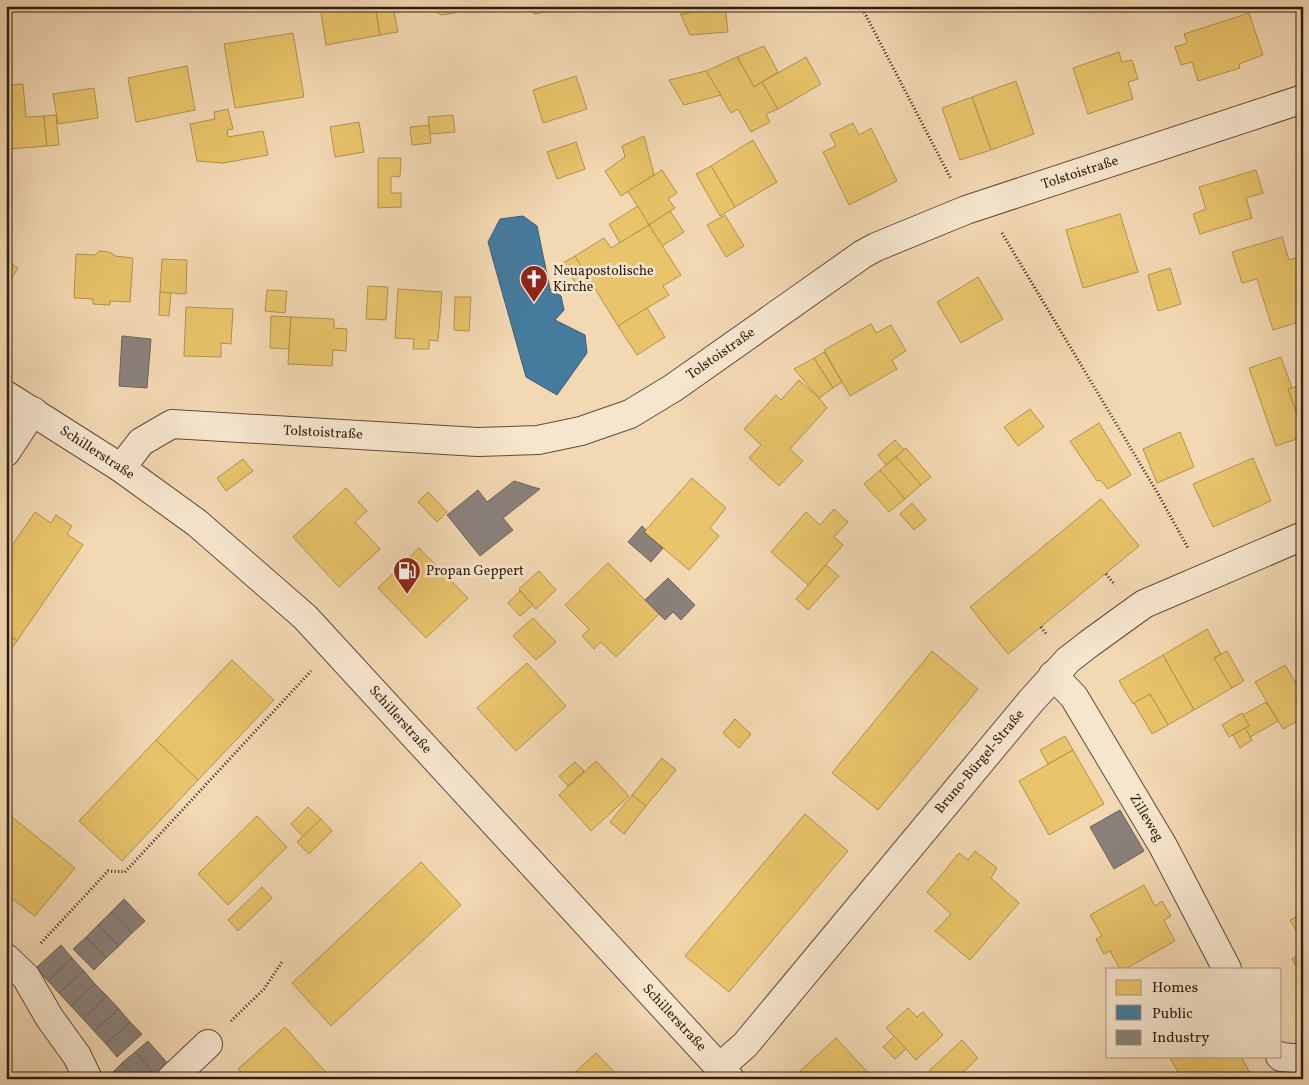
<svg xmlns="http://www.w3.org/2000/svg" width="1309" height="1085" font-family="Vollkorn,serif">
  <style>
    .homes { fill: #e9c46a; stroke: #b2924f }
    .public { fill: #457b9d; stroke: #3f5e73 }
    .industry { fill: #8a817c; stroke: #6f635c }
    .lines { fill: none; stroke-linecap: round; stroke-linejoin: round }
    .minor-casing { stroke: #614b39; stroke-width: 30 }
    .path { stroke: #311c10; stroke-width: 3; stroke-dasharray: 1 2.5; stroke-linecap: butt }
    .minor { stroke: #f7e6ce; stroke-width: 28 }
    .labels { text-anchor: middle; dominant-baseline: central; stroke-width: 5; stroke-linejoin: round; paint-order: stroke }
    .street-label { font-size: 14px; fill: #311c10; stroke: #f7e6ce }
    .poi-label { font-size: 14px; fill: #311c10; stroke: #f7e6ce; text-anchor: start }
  </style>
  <rect width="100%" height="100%" fill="#f2d8b3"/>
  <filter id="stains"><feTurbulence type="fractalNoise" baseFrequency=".004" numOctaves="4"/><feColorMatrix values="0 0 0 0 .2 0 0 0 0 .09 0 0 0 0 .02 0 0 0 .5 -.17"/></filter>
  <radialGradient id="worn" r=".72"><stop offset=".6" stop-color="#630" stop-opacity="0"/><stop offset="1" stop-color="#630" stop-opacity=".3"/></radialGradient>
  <g class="homes">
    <path d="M320 6H375L380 35 326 45Z"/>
    <path d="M375 6H393L398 32 380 35Z"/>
    <path d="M429 6H462L459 7 455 13 441 15 435 11 430 12Z"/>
    <path d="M533 6H577L534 14Z"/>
    <path d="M677 6H715L681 15Z"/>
    <path d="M715 6H725L728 32 690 35 681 15Z"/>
    <path d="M983 6H999L985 10Z"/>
    <path d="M1249 13 1263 55 1239 64 1240 68 1198 81 1192 62 1181 65 1175 47 1187 43 1184 34Z"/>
    <path d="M293 33 304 97 235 108 224 44Z"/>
    <path d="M764 46 778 72 754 87 737 57Z"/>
    <path d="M1119 52 1122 62 1132 60 1138 79 1128 82 1133 99 1088 114 1073 68Z"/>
    <path d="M737 57 754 87 762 82 778 109 766 114 770 122 751 132 738 109 731 113 706 71Z"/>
    <path d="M806 57 821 84 778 109 762 82Z"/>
    <path d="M187 66 195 110 136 122 128 78Z"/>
    <path d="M706 71 721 95 684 105 669 80Z"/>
    <path d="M576 76 587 109 543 123 533 90Z"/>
    <path d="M1016 81 1034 134 991 150 972 97Z"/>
    <path d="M23 84 26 117 44 116 47 146 10 149 6 120V85Z"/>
    <path d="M94 88 98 118 58 124 53 94Z"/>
    <path d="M972 97 991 150 960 160 942 108Z"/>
    <path d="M228 109 233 129 227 130 228 137 263 131 268 155 223 163 197 161 190 124 215 119 214 112Z"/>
    <path d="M56 115 59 145 47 146 44 116Z"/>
    <path d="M453 115 455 132 430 134 428 117Z"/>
    <path d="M359 122 364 152 335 157 330 127Z"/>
    <path d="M853 123 859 135 871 128 897 181 849 205 823 152 836 146 830 134Z"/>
    <path d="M429 125 431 143 412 145 410 127Z"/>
    <path d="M644 136 654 175 621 196 605 171 625 157 622 146Z"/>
    <path d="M753 140 777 182 735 207 711 166Z"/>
    <path d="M576 142 585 169 557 179 547 152Z"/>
    <path d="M378 158H401L400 177 391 176V193H401V207L378 208Z"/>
    <path d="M711 166 735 207 720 216 696 174Z"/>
    <path d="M662 170 677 193 668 199 675 208 649 225 628 191Z"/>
    <path d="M1256 170 1263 193 1246 198 1252 218 1200 234 1193 214 1206 209 1199 187Z"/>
    <path d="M638 206 649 225 620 243 609 224Z"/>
    <path d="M670 211 684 232 662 246 649 225Z"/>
    <path d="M1120 214 1138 272 1083 288 1066 230Z"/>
    <path d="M725 215 744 246 726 257 707 225Z"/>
    <path d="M649 225 681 275 663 286 669 295 618 326 575 256 604 238 611 248Z"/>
    <path d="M1282 237 1289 260 1303 256V321L1273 330 1257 279 1242 283 1232 252Z"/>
    <path d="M99 251 110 252 115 256 133 258 130 302 110 301V305L93 304V299L74 298 76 254 95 255Z"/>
    <path d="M575 256 592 283 580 290 563 263Z"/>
    <path d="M162 259 187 260 186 294 160 292Z"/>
    <path d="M6 261 18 268 6 287Z"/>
    <path d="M1170 268 1181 304 1158 311 1148 275Z"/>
    <path d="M978 277 1003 319 961 343 937 302Z"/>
    <path d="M368 286 388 287 386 320 366 319Z"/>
    <path d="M398 289 442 292 438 341 429 340V349H413L414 339 395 338Z"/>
    <path d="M267 290 287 291 285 313 265 311Z"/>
    <path d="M160 292 171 293 169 316 159 315Z"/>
    <path d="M455 297H471L469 331 454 330Z"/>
    <path d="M186 307 233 309 231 344 221 343V357L184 356Z"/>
    <path d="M647 308 665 337 637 355 618 326Z"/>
    <path d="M271 316 291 317 289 349 270 348Z"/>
    <path d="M291 317 334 319V328L347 329 346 351 333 350 332 366 288 364Z"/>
    <path d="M871 324 876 333 891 325 906 351 892 360 897 369 850 396 824 350Z"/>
    <path d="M824 352 842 382 833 388 814 358Z"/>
    <path d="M1281 357 1292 388 1288 389 1303 431V437L1276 446 1249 368Z"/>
    <path d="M814 358 833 388 819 398 794 369Z"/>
    <path d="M799 380 819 398 827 408 790 449 803 461 779 486 749 458 761 445 744 429 776 395 781 400Z"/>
    <path d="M1303 384V431L1288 389Z"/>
    <path d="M1030 409 1044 427 1018 446 1004 427Z"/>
    <path d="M1099 423 1131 475 1108 489 1100 480 1097 481 1070 441Z"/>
    <path d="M1180 432 1194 467 1157 483 1143 449Z"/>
    <path d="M895 440 904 450 886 465 878 455Z"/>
    <path d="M906 448 931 477 921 485 896 457Z"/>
    <path d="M896 457 921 485 905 499 880 470Z"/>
    <path d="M1253 458 1271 501 1213 527 1193 484Z"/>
    <path d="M243 459 253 471 226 491 217 478Z"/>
    <path d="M880 470 905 499 889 512 864 484Z"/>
    <path d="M692 478 726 508 710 528 719 536 689 570 644 532Z"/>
    <path d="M346 488 367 511 355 522 380 549 339 587 293 537Z"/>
    <path d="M428 492 447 512 437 522 418 502Z"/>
    <path d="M1101 499 1139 546 1008 654 970 607Z"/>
    <path d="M912 503 926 520 914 530 900 514Z"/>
    <path d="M834 509 848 522 834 537 843 545 808 585 771 552 806 512 820 525Z"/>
    <path d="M35 512 51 523 56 515 72 526 67 534 83 545 17 641 6 633V554Z"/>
    <path d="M419 548 468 598 426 638 378 588Z"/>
    <path d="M608 563 659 614 616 657 601 642 594 649 582 636 589 629 565 605Z"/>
    <path d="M826 565 839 576 808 610 796 599Z"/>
    <path d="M539 571 556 590 536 609 519 589Z"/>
    <path d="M520 591 533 605 520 616 508 603Z"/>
    <path d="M533 618 556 642 536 660 513 636Z"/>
    <path d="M1207 629 1221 654 1214 658 1232 688 1194 710 1163 655Z"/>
    <path d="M6 633 17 641 6 656Z"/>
    <path d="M932 651 978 689 878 810 832 773Z"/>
    <path d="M1227 651 1244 681 1232 688 1214 658Z"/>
    <path d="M1163 655 1194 710 1168 725 1150 694 1133 704 1119 681Z"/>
    <path d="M232 660 274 700 198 780 156 740Z"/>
    <path d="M527 663 566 706 516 751 477 708Z"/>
    <path d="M1285 665 1303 695V718L1283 729 1255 682Z"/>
    <path d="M1150 694 1168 725 1152 734 1134 703Z"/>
    <path d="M1266 702 1278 721 1250 737 1245 728 1249 726 1243 715Z"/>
    <path d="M1242 713 1249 726 1229 737 1222 725Z"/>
    <path d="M1303 718V731L1297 721Z"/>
    <path d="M735 719 751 734 739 748 723 733Z"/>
    <path d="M1245 728 1252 740 1240 748 1233 735Z"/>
    <path d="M1065 736 1073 750 1048 764 1040 750Z"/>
    <path d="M156 740 198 780 122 861 79 821Z"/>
    <path d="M1073 750 1104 804 1049 835 1019 781Z"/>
    <path d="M662 758 676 770 646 806 632 795Z"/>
    <path d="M596 761 629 796 591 831 559 795Z"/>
    <path d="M575 762 584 771 568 786 559 776Z"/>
    <path d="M632 795 646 806 624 834 610 822Z"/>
    <path d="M308 807 321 819 303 837 291 824Z"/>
    <path d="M6 813 12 817 6 824Z"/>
    <path d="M805 814 848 851 729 992 685 956Z"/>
    <path d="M257 816 287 847 228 905 198 874Z"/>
    <path d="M12 817 75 868 35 916 6 894V824Z"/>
    <path d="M321 819 332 831 309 854 297 842Z"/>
    <path d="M975 851 997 868 991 878 1019 903 970 960 935 931 951 914 927 892 959 853 968 860Z"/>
    <path d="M421 862 461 905 331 1026 292 983Z"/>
    <path d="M1144 885 1155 906 1162 901 1171 916 1164 920 1175 941 1125 969H1120L1110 951 1104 954 1096 939 1102 936 1090 915Z"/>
    <path d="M262 887 272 898 238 931 228 920Z"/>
    <path d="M1303 913V942L1290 920Z"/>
    <path d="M1303 953V978L1292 959Z"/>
    <path d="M908 1008 917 1017 923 1012 943 1035 916 1060 886 1028Z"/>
    <path d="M285 1027 332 1079H247L238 1069Z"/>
    <path d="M894 1036 906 1049 895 1059 883 1047Z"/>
    <path d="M836 1038 872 1077 870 1079H805L799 1072Z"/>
    <path d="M962 1040 978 1058 956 1079H937L929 1071Z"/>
    <path d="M596 1053 621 1079H568Z"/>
    <path d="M1169 1056H1245L1242 1058 1253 1079H1175L1174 1078 1179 1074Z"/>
  </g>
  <path class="public" d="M523 216 537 226 550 289 561 296 564 310 555 320 585 335 587 353 557 395 526 377 488 242 500 219Z"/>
  <g class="industry">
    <path d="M122 336 151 339 147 388 119 386Z"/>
    <path d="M514 481 540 489 503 518 513 530 480 556 447 515 478 490 487 502Z"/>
    <path d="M642 526 646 530 644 532 663 548 651 562 628 542Z"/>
    <path d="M668 578 695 605 681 620 673 612 665 620 645 600Z"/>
    <path d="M1120 810 1144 851 1114 869 1090 827Z"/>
    <path d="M124 899 145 921 132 933 111 912Z"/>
    <path d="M111 912 132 933 119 946 98 925Z"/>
    <path d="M98 925 119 946 106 958 86 937Z"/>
    <path d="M86 937 106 958 94 970 73 949Z"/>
    <path d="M61 945 72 958 48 981 36 968Z"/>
    <path d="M72 958 84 971 59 993 48 981Z"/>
    <path d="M84 971 95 984 71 1006 59 993Z"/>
    <path d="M95 984 107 996 83 1019 71 1006Z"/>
    <path d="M107 996 119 1009 94 1031 83 1019Z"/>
    <path d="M119 1009 130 1022 106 1044 94 1031Z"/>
    <path d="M130 1022 142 1034 117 1057 106 1044Z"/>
    <path d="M148 1041 170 1066 157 1077 135 1052Z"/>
    <path d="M135 1052 157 1077 155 1079H136L122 1063Z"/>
    <path d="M122 1063 136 1079H113L110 1075Z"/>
  </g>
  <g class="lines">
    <defs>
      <g id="minor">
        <path d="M6 395 121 468 197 523 305 617 730 1079"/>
        <path d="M6 452 33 411"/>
        <path d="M121 468 141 442 172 424 478 442 538 440 581 431 630 414 673 388 863 254 876 247 966 210 1303 99"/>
        <path d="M1053 675 1074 697 1163 846 1227 969"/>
        <path d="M6 958 26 977 49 1017 77 1056 88 1079"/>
        <path d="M1280 1056 1281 1057 1303 1059"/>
        <path d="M720 1067 745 1045 1031 701 1068 660 1090 643 1144 604 1303 536"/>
        <path d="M171 1079 208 1044"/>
      </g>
    </defs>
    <use href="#minor" class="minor-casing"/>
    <g class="path">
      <path d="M861 6 951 179"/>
      <path d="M1002 233 1157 492 1188 548"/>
      <path d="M1106 574 1115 585"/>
      <path d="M1041 627 1047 635"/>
      <path d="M6 897 8 895"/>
      <path d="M41 943 108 871 125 872 311 671"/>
      <path d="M231 1021 264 989 282 962"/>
    </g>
    <use href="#minor" class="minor"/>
  </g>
  <defs>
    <symbol id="church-pin" viewBox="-11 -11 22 30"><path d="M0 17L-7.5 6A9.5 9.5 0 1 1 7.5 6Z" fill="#8f2418" stroke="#f7e6ce"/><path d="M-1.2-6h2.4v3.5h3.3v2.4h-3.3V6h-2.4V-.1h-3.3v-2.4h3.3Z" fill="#fff"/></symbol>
    <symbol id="fuel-pin" viewBox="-11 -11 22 30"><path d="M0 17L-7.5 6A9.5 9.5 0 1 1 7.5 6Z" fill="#8f2418" stroke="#f7e6ce"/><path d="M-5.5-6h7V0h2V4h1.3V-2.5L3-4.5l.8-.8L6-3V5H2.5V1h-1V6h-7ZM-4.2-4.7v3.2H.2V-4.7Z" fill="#fff"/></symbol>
  </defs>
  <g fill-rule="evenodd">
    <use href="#church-pin" x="518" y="263" width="32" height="43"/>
    <use href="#fuel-pin" x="391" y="555" width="32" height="43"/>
  </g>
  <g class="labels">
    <g class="street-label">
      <text transform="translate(1080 173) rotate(-18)">Tolstoistraße</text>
      <text transform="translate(721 354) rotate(-35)">Tolstoistraße</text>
      <text transform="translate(323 433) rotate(3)">Tolstoistraße</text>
      <text transform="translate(97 453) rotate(33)">Schillerstraße</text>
      <text transform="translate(400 720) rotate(48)">Schillerstraße</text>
      <text transform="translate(980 762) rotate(-50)">Bruno-Bürgel-Straße</text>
      <text transform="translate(1146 818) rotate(59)">Zilleweg</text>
      <text transform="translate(674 1018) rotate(47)">Schillerstraße</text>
    </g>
    <g class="poi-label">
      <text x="553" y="271">Neuapostolische<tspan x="553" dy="16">Kirche</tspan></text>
      <text x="426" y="571">Propan Geppert</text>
    </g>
  </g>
  <rect width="1309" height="1085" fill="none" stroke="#f2d8b3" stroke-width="25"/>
  <rect x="8" y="8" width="1294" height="1070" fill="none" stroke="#311c10" stroke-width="2.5"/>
  <rect x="12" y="12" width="1284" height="1060" fill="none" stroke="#311c10"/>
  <rect x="1106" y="968" width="175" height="90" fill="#f7e6ce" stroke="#a89582"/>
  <rect x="1116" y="980" width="25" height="15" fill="#e9c46a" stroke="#a89582"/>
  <text x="1152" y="992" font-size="15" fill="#311c10">Homes</text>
  <rect x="1116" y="1005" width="25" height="15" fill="#457b9d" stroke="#a89582"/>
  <text x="1152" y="1018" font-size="15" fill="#311c10">Public</text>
  <rect x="1116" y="1030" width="25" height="15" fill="#8a817c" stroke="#a89582"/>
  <text x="1152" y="1042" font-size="15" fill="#311c10">Industry</text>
  <rect width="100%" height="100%" filter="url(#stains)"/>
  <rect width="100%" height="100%" fill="url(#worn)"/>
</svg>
